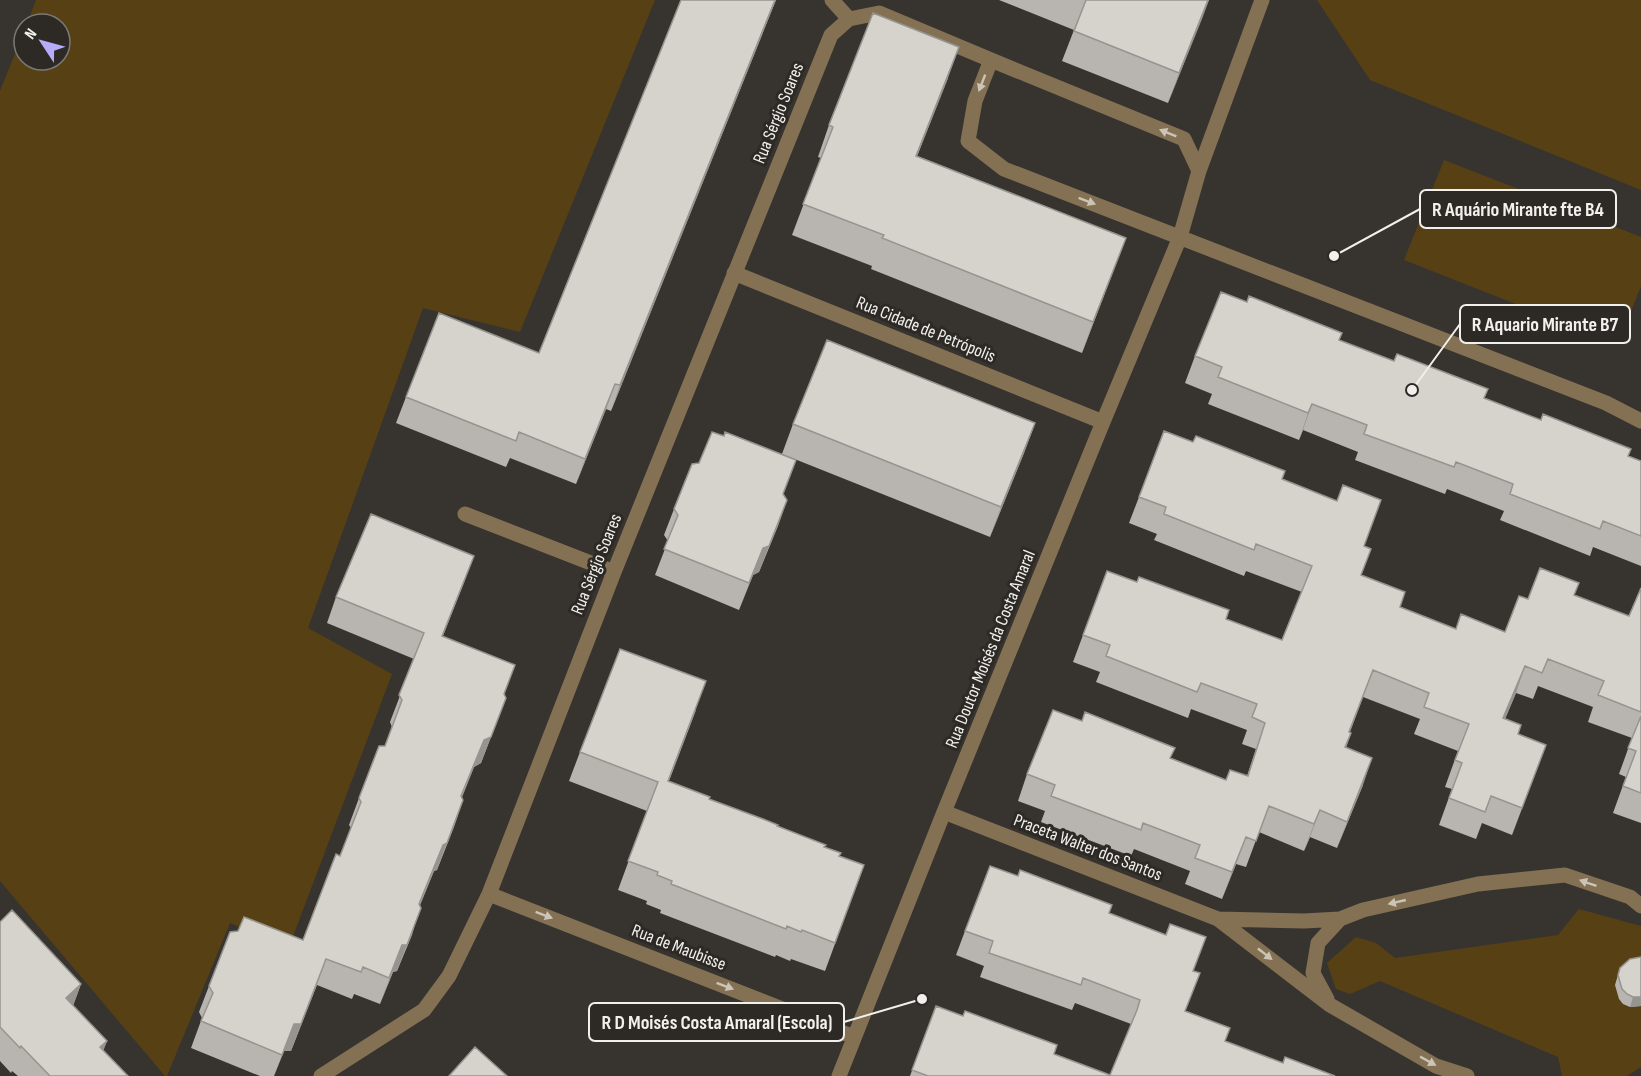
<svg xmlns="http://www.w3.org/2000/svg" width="1641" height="1076" viewBox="0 0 1641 1076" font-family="'Sofia Sans Condensed',sans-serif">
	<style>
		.green { fill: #574014 }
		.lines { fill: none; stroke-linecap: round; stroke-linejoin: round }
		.minor { stroke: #847153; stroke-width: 15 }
		.wall { fill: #b8b5b0 }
		.shaded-wall { fill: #969490 }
		.building { fill: #d6d3cd; stroke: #969490; stroke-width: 1.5 }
		.oneway { fill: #cbc4b7 }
		.labels { text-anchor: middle; stroke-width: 6; stroke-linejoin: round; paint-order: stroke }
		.street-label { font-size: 18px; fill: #f1f0ed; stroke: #2d2a26 }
		.leader { fill: none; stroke: #f1f0ed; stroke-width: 2 }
		.callout-dot { fill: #f1f0ed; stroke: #2d2a26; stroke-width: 2 }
		.callout { fill: #2d2a26; stroke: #f1f0ed; stroke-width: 2 }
		.callout-label { font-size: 20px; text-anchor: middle; font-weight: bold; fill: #f1f0ed }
	</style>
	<rect width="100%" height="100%" fill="#373430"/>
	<path class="green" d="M 36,0 L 655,0 L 520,332 L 423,308 L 308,628 L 392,674 L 289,947 L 230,923 L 167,1076 L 165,1076 L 0,881 L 0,91 L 24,31 L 24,60 L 60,60 L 60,24 L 27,24 Z
		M 1317,0 L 1641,0 L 1641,190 L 1370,80 Z
		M 1444,160 L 1641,237 L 1641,286 L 1618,344 L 1404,260 Z
		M 1579,909 L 1641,926 L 1641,1067 L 1627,1076 L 1562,1076 L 1558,1057 L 1380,981 L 1350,994 L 1336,989 L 1327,963 L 1356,937 L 1376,943 L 1395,958 L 1558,935 Z"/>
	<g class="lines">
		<path class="minor" d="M 832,0 L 849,19 L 879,13 L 991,60
			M 1199,171 L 1262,0
			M 734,273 L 1103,422
			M 465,514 L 614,572
			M 944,812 L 1218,919 L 1330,1005 L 1436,1066 L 1467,1076
			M 489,894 L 854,1037
			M 1218,919 L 1304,921 L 1340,919 L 1363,910 L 1478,884 L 1565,875 L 1630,897 L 1641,906
			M 1327,999 L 1313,973 L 1318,943 L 1340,919
			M 321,1076 L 424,1010 L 449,976 L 489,894 L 614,572 L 831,35 L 849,19
			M 839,1076 L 944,812 L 1103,422 L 1180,237 L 1199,171 L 1184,139 L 991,60 L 975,101 L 968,141 L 1004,169 L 1606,403 L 1641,421"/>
	</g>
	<path class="wall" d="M 681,0 L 776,0 L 611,411 L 606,409 L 576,484 L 510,458 L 506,467 L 396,423 L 406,397 L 539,353 Z
		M 999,0 L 1209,0 L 1168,103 L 1062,61 L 1074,30 Z
		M 948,78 L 917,156 L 1126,238 L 1082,353 L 871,269 L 872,266 L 792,235 L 821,158 L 818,157 L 829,125 Z
		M 1339,340 L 1641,461 L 1641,566 L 1593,547 L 1590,556 L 1500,520 L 1504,511 L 1447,489 L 1445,494 L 1355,460 L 1358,452 L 1303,430 L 1299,440 L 1208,404 L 1212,394 L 1185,383 L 1195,356 Z
		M 1035,423 L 1024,453 L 990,537 L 782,454 L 793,424 Z
		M 1282,479 L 1364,546 L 1361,575 L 1400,607 L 1456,629 L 1505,632 L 1528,599 L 1579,583 L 1574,595 L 1629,616 L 1641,588 L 1641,823 L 1613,813 L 1626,777 L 1619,774 L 1632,738 L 1588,722 L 1593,707 L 1538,686 L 1533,699 L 1516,693 L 1505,719 L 1518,734 L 1546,745 L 1512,835 L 1482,823 L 1476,839 L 1439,825 L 1452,789 L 1445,787 L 1458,751 L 1414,734 L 1420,719 L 1363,697 L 1350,732 L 1351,733 L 1346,748 L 1363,785 L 1337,848 L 1310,837 L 1304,851 L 1259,832 L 1246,867 L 1236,864 L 1222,899 L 1185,884 L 1190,871 L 1134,849 L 1131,856 L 1041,822 L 1045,811 L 1018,801 L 1027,774 L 1171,758 L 1226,780 L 1247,776 L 1256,749 L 1242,744 L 1247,730 L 1191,709 L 1188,718 L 1096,682 L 1100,672 L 1073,662 L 1083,635 L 1226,619 L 1282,640 L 1302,592 L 1246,571 L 1244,576 L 1154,540 L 1157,534 L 1129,523 L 1139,497 Z
		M 783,495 L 787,500 L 778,526 L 759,572 L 753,575 L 739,610 L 655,575 L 668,541 L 664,535 L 674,509 Z
		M 474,556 L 443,636 L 504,694 L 506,698 L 481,763 L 474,767 L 462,797 L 463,800 L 454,827 L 437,870 L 434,871 L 420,905 L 412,935 L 397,971 L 393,972 L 380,1004 L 354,994 L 352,999 L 317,985 L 291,1051 L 284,1051 L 274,1076 L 260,1076 L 191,1048 L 202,1018 L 199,1012 L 209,986 L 303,940 L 340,856 L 351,828 L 349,825 L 359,798 L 385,746 L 392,727 L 390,722 L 414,659 L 327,623 L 336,597 Z
		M 696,710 L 669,781 L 709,799 L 777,826 L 825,847 L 840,856 L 864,865 L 825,971 L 791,959 L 790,961 L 776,955 L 775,957 L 660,913 L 661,910 L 646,904 L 647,901 L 618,890 L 647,811 L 569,781 L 580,752 Z
		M 1109,913 L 1194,971 L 1200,973 L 1185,1011 L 1225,1041 L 1283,1063 L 1335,1076 L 910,1076 L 936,1006 L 1054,1054 L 1110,1075 L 1131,1024 L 1075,1003 L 1072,1010 L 980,977 L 984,966 L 956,955 L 965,931 Z
		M 0,922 L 81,984 L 73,1006 L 107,1041 L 103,1050 L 128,1076 L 18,1076 L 12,1071 L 11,1073 L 0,1061 Z
		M 1620,968 L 1641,1006 L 1630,1007 L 1623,1004 L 1619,999 L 1615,985 Z"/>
	<path class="shaded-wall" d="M 775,0 L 776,0 L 611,411 L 620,385 Z
		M 1209,0 L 1202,19 L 1168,103 L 1179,73 Z
		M 959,47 L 948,78 L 905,187 L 916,156 Z
		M 1126,238 L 1114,269 L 1082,353 L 1093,322 Z
		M 615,384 L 606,409 L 576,484 L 585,459 Z
		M 1312,404 L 1303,430 L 1299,440 L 1308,413 Z
		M 1035,423 L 1024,453 L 990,537 L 1001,507 Z
		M 787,500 L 759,572 L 753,575 L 739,610 L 763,548 Z
		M 474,556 L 464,583 L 432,662 L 442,636 Z
		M 1525,666 L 1516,693 L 1494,745 L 1503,718 Z
		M 506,698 L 481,763 L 474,767 L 452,823 L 484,740 Z
		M 1372,758 L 1363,785 L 1337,848 L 1347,822 Z
		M 463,800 L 437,870 L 434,871 L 410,930 L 443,845 Z
		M 1320,810 L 1310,837 L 1304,851 L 1314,824 Z
		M 1246,837 L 1236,864 L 1222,899 L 1232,872 Z
		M 421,908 L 397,971 L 393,972 L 380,1004 L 402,945 Z
		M 326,959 L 291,1051 L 284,1051 L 274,1076 L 294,1024 Z
		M 81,984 L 72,1008 L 66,998 Z
		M 1633,997 L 1641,997 L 1641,1006 L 1630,1007 Z
		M 107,1041 L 98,1065 L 100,1047 Z"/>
	<path class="building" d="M 681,0 L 775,0 L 620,385 L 615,384 L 585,459 L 519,432 L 516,441 L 406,397 L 439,313 L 539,353 Z
		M 1086,0 L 1208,0 L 1179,73 L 1074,31 Z
		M 873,13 L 959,47 L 916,156 L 1126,238 L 1093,322 L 882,238 L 884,235 L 803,204 L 833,127 L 829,125 Z
		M 1221,292 L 1247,302 L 1249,296 L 1342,333 L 1339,340 L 1394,361 L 1397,354 L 1488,389 L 1484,398 L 1541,420 L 1543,414 L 1631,449 L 1628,456 L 1641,461 L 1641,536 L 1603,521 L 1600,529 L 1510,494 L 1513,484 L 1456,462 L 1454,467 L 1364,434 L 1367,425 L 1312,404 L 1308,413 L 1218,377 L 1222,367 L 1195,356 Z
		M 827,340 L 1035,423 L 1001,507 L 793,424 Z
		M 1164,431 L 1193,442 L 1196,436 L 1285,471 L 1282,479 L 1337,501 L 1343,485 L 1381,500 L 1364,546 L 1371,549 L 1361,575 L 1405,592 L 1400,607 L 1456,629 L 1461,614 L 1505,632 L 1519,596 L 1528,599 L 1540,568 L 1579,583 L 1574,595 L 1629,616 L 1641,588 L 1641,712 L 1598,695 L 1604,681 L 1548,659 L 1542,673 L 1525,666 L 1503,718 L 1521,725 L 1518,734 L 1546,745 L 1522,808 L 1491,796 L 1485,812 L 1449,798 L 1462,763 L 1455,760 L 1469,724 L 1424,707 L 1429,693 L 1373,670 L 1349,732 L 1351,733 L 1345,747 L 1372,758 L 1347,822 L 1320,810 L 1314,824 L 1269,806 L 1256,841 L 1246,837 L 1232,872 L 1195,858 L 1200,845 L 1143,823 L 1141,830 L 1051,796 L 1055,785 L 1027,774 L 1053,710 L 1082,721 L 1085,712 L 1175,748 L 1170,758 L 1226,780 L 1230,770 L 1248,776 L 1265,723 L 1252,717 L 1257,704 L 1201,683 L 1197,692 L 1106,656 L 1110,645 L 1083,635 L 1107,571 L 1137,582 L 1139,577 L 1229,610 L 1226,619 L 1282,640 L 1312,566 L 1256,544 L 1254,550 L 1164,514 L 1166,507 L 1139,497 Z
		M 712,432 L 724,436 L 725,432 L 796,460 L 783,494 L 787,500 L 769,546 L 763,548 L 749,583 L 664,549 L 678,515 L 674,509 L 692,464 L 699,463 Z
		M 371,514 L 474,556 L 442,636 L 515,665 L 504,694 L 506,698 L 491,737 L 484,740 L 461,796 L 463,800 L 447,843 L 443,845 L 419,904 L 421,908 L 407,945 L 402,945 L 389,978 L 363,967 L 361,972 L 326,959 L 301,1024 L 294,1024 L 282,1055 L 201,1021 L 213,993 L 209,986 L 230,932 L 238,931 L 244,917 L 303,940 L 336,854 L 340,856 L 361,802 L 359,798 L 379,746 L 385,746 L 402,700 L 399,695 L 424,633 L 336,597 Z
		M 620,649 L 706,681 L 668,781 L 710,797 L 709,799 L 763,819 L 778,825 L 777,826 L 826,845 L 824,847 L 841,853 L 839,856 L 864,865 L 835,943 L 802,930 L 801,932 L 787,926 L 786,929 L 671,884 L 672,881 L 657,875 L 658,872 L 628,861 L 658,782 L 580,752 Z
		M 1641,716 L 1641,793 L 1623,786 L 1636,751 L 1628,748 Z
		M 990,866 L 1018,876 L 1020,870 L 1112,905 L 1109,913 L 1166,935 L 1170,924 L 1206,937 L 1193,971 L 1200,973 L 1185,1011 L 1230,1028 L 1225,1041 L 1283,1063 L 1285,1057 L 1335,1076 L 928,1076 L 912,1070 L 936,1006 L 963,1016 L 965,1011 L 1057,1045 L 1054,1054 L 1110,1075 L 1137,1010 L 1140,1000 L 1083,978 L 1081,985 L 989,953 L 993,941 L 965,931 Z
		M 12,910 L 81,984 L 66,998 L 107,1041 L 100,1047 L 128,1076 L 50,1076 L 21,1046 L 20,1048 L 0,1027 L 0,922 Z
		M 1641,957 L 1641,997 L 1633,997 L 1627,994 L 1622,989 L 1618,975 L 1620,968 L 1630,959 Z
		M 475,1047 L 507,1076 L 449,1076 Z"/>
	<defs><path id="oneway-solid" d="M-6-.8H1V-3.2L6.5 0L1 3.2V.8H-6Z" transform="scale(1.5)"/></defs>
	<g class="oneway">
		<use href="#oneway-solid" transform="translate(982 83) rotate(111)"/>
		<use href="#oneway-solid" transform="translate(1168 133) rotate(-158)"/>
		<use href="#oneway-solid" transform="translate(1087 201) rotate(21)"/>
		<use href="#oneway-solid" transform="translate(1588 883) rotate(-161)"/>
		<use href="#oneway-solid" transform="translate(1397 902) rotate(167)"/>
		<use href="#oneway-solid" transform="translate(544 915) rotate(21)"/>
		<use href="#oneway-solid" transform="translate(1265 954) rotate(38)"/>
		<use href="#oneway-solid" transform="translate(725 986) rotate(21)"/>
		<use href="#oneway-solid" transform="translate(1428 1061) rotate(29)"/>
	</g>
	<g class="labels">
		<g class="street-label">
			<text transform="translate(778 113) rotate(-68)" y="6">Rua Sérgio Soares</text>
			<text transform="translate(926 329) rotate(22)" y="6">Rua Cidade de Petrópolis</text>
			<text transform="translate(596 564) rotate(-68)" y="6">Rua Sérgio Soares</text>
			<text transform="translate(990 649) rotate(-68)" y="6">Rua Doutor Moisés da Costa Amaral</text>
			<text transform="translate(1088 847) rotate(21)" y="6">Praceta Walter dos Santos</text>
			<text transform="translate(679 947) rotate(21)" y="6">Rua de Maubisse</text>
		</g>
	</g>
	<path class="leader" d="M1334 256L1420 209M1412 390L1460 324M922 999L844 1022"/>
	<g class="callout-dot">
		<circle cx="1334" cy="256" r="6"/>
		<circle cx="1412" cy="390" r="6"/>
		<circle cx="922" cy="999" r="6"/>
	</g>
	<g class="callout">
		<rect x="1420" y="190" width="196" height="38" rx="6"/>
		<rect x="1460" y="305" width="170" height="38" rx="6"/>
		<rect x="589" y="1003" width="255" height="38" rx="6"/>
	</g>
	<g class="callout-label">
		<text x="1518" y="216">R Aquário Mirante fte B4</text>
		<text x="1545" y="331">R Aquario Mirante B7</text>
		<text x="717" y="1029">R D Moisés Costa Amaral (Escola)</text>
	</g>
	<g transform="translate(42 42) rotate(306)"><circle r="28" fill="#2d2a26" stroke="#7b7976" stroke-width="1.5"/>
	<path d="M0-4.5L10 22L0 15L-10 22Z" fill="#b6acf8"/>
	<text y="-9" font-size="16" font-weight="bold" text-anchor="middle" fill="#f1f0ed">N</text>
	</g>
</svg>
